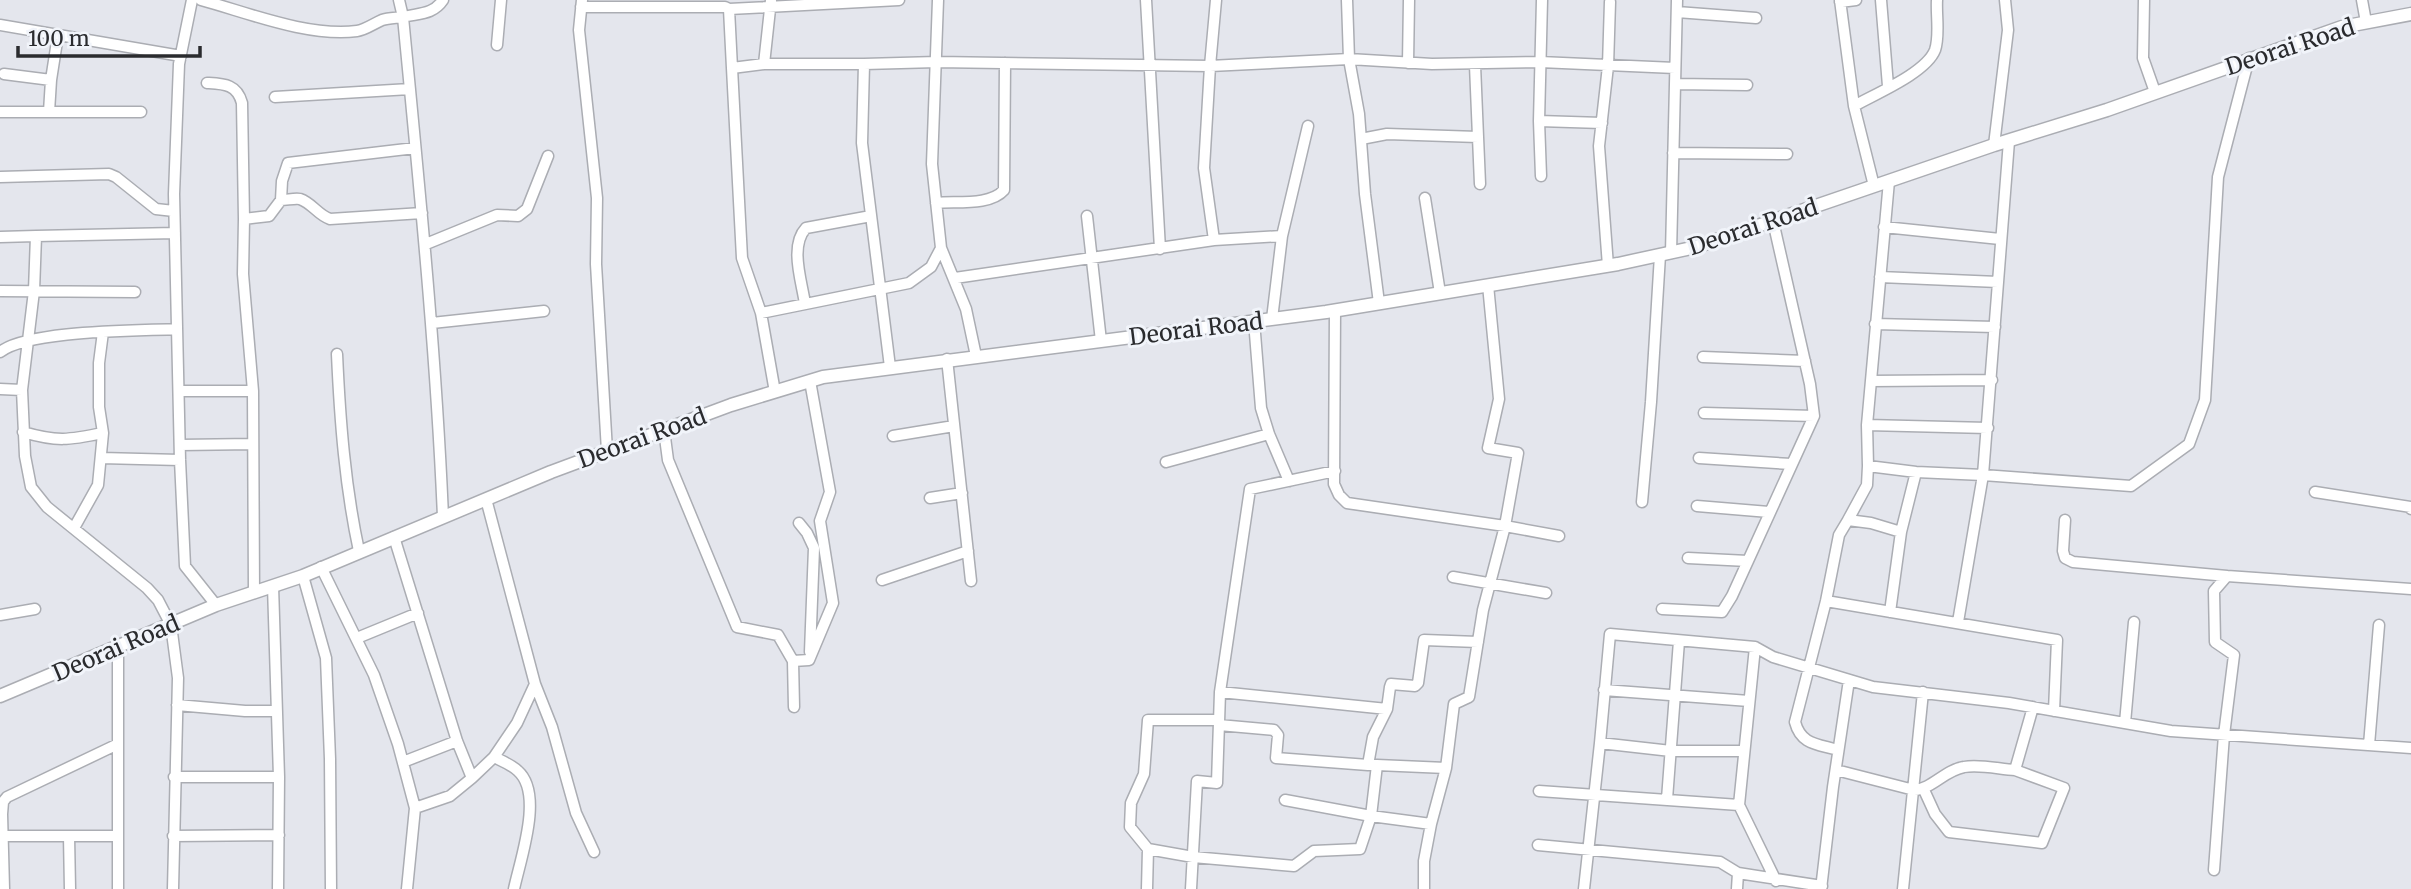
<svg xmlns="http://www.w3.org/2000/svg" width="2411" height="889" viewBox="0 0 2411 889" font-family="Merriweather,serif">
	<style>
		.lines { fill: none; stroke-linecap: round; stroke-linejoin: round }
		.minor-casing { stroke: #abadb3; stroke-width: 13 }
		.tertiary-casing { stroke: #abadb3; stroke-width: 15 }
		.minor { stroke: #fff; stroke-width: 10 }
		.tertiary { stroke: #fff; stroke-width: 12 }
		.labels { text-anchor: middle; stroke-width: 6; stroke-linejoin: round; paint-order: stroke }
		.street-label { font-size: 23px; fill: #2a2b2e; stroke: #f1f4fa }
	</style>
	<rect width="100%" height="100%" fill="#e4e6ed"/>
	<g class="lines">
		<g class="minor-casing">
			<path id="minor" d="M 192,0 L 179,64 L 174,194 L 180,460 L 185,566 L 216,605
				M 201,0 C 249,13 307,37 357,31 C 365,30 373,24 382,20 C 388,18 396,18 403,17 L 399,0
				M 443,0 C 433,15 419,13 403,17 C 419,184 436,350 443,517
				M 582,0 L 579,30 L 597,198 L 596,264 L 607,451
				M 771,0 L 764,64 L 732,68 L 742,258 L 761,313 L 775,392
				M 1146,0 L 1160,249
				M 1347,0 L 1349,59 L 1359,114 L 1365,194 L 1379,303
				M 1542,0 L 1539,121 L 1602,123
				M 1840,0 L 1854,106 L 1874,186
				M 1881,0 L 1888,86
				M 2144,0 L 2143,58 L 2155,92
				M 2362,0 L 2366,22
				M 1840,2 L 1856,0
				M 581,7 L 725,7 L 729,9 L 732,68
				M 729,9 L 899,0
				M 1677,12 L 1756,18
				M 0,25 L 181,56
				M 497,45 L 501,0
				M 1408,63 L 1409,0
				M 764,64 L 864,64 L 937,62 L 1210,66 L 1349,59 L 1432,64 L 1540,62 L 1675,68
				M 864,64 L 862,143 L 890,367
				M 4,74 L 51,80 L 58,35
				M 207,83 C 224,84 237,84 242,103 L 244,219
				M 1676,84 L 1747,85
				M 275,97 L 410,89
				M 1854,106 C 1875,94 1926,73 1935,50 C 1940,36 1936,15 1937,0
				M 0,112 L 141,112
				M 49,112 L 51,80
				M 1539,121 L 1541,176
				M 1478,137 L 1480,184
				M 1361,139 L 1387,134 L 1478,137 L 1475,65
				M 1994,145 L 2008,30 L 2005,0
				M 1673,153 L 1787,154
				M 0,177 L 109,174 L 116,177 L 156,209 L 174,211
				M 1889,181 L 1867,425 L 1868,466 L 1867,485 L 1848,520 L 1871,523 L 1901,532 L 1890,612
				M 1425,198 L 1440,293
				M 281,200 C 287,200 295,198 300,199 C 312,203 318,215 330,219 L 422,213
				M 936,203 C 957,201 990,206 1004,190 L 1005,63
				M 1087,216 L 1101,341
				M 1884,227 L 2000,239
				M 1282,236 L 1308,126
				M 0,237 L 36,236
				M 1214,240 L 1204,168 L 1210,66 L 1216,0
				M 426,244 L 497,215 L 518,216 L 527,209 L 548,156
				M 941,248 L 966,309 L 976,356
				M 1671,253 L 1677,0
				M 1608,266 L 1599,146 L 1608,66 L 1610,2
				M 1880,277 L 1998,282
				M 955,278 L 1214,240 L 1282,236 L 1272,319
				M 0,291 L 135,292
				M 805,304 C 802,282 789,246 806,228 L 871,216
				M 1335,310 L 1334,484 L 1339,495 L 1347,503 L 1505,526 L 1559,536
				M 761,313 L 909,283 L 931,267 L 941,248 L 932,164 L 938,0
				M 1254,321 L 1261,408 L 1269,434 L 1289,481
				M 432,323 L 544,311
				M 1875,324 L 1995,327
				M 0,352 C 29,330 137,331 177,329
				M 337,354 C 340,421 345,486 359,551
				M 1703,357 L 1805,361
				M 947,359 L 971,581
				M 1871,381 L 1992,380
				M 0,389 L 22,390
				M 179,391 L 253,391
				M 1704,413 L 1814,416
				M 1867,425 L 1988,428
				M 664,430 L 668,460 L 737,627 L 778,635 L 793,661
				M 23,432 C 57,442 69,440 103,433
				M 893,436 L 954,426
				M 180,445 L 253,444
				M 101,458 L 180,460
				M 1699,458 L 1791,464
				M 1166,462 L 1269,434
				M 1868,466 L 1916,472 L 1983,475 L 2009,141
				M 2315,492 L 2411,507 L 2411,509
				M 930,498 L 962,493
				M 486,499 L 535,684 L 552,727 L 576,813 L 594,852
				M 1642,502 L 1651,402 L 1660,255
				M 1697,506 L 1769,512
				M 2065,520 L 2063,551 L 2065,558 L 2073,562 L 2227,576
				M 799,523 L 807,533 L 814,548 L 810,652
				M 74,528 L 98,485 L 103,433 L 99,407 L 99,363 L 103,332
				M 1901,532 L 1916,472
				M 394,537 L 457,741 L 472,778 L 450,796 L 415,808 L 407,889
				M 1688,558 L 1748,561
				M 321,567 L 374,675 L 398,744 L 415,808
				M 303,576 L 326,658 L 330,759 L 331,889
				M 1453,577 L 1546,593
				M 882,580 L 968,551
				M 273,586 L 279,777 L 278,889
				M 254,593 L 253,391 L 243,274 L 244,219 L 269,216 L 281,200 L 282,181 L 288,163 L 415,148
				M 1826,601 L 2057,640 L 2054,711
				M 1662,609 L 1722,612 L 1732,596 L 1814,416 L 1810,384 L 1773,221
				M 0,615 L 35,609
				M 1958,622 L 1983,475 L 2131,486 L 2189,444 L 2205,400 L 2218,177 L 2249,58
				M 357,638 L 418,613
				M 118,646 L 118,889
				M 1755,647 L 1739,805 L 1776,881
				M 1604,690 L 1749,701
				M 1220,692 L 1387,709
				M 177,705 L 245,711 L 277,711
				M 794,707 L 793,661 L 809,660 L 833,603 L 820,521 L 830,492 L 810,381
				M 1219,720 L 1148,720 L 1144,774 L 1131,803 L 1130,827 L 1148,849 L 1193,857 L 1294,866 L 1314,851 L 1360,849 L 1371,816 L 1285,800
				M 2125,723 L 2134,622
				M 1219,725 L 1274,730 L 1278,735 L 1276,758 L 1368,765 L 1373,737 L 1387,709 L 1390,687 L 1391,684 L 1415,686 L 1418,683 L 1424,640 L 1478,642
				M 1600,743 L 1610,634 L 1755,647 L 1773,657 L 1873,687 L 2009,703 L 2171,731 L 2411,748
				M 2369,745 L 2379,625
				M 1838,750 C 1818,744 1801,745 1795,722 L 1826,601 L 1839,535 L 1848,520
				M 403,762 L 457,741
				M 1368,765 L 1377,765 L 1371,816 L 1431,824 L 1446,768 L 1454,704 L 1469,697 L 1483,610 L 1505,526 L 1518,453 L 1488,448 L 1499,399 L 1488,285
				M 1377,765 L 1446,768
				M 1836,770 L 1914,790 C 1932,789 1945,770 1964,767 C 1979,764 1999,769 2015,770 L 2033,707
				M 174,777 L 279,777
				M 472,778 L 494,757
				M 1924,790 L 1935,814 L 1949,832 L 2042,843 L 2064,788 L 2015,770
				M 1539,791 L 1739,805
				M 1667,799 L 1679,641
				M 2,836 L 118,836
				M 69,836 L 70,889
				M 173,836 L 279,835
				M 1538,845 L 1720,862 L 1738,873 L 1737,889
				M 2214,870 L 2224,735 L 2234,655 L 2215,642 L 2214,591 L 2227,576 L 2411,589
				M 1738,873 L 1822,886
				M 4,889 L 2,814 L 3,802 L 7,797 L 118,744
				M 173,889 L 178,678 L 171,625 L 158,600 L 147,588 L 47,507 L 31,487 L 25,456 L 22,390 L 34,291 L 36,236 L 175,233
				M 514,889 C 520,860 544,794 518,771 C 512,765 502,761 494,757 L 517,723 L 535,684
				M 1147,889 L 1148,849
				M 1191,889 L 1197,781 L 1217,783 L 1220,692 L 1250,489 L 1335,471
				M 1424,889 L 1424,861 L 1431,824
				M 1584,889 L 1600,743 L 1671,751 L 1744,751
				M 1821,889 L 1833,787 L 1849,680
				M 1903,889 L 1923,692"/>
		</g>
		<g class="tertiary-casing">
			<path id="tertiary" d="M 0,696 L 216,605 L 303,576 L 551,472 L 731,405 L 823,377 L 1326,312 L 1618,264 L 1696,247 L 1994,145 L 2107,110 L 2342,27 L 2411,14"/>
		</g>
		<use href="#minor" class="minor"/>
		<use href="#tertiary" class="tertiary"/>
	</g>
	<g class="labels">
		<g class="street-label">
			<text transform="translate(2290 47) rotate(-18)" y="8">Deorai Road</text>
			<text transform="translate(1753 227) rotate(-18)" y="8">Deorai Road</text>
			<text transform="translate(1196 329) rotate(-7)" y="8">Deorai Road</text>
			<text transform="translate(642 438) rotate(-20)" y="8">Deorai Road</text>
			<text transform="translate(116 648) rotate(-23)" y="8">Deorai Road</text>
		</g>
	</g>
	<path d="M18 46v10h182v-10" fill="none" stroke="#2a2b2e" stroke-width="3.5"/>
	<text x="28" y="46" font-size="21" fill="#2a2b2e" stroke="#f1f4fa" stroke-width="5" paint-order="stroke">100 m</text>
</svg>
